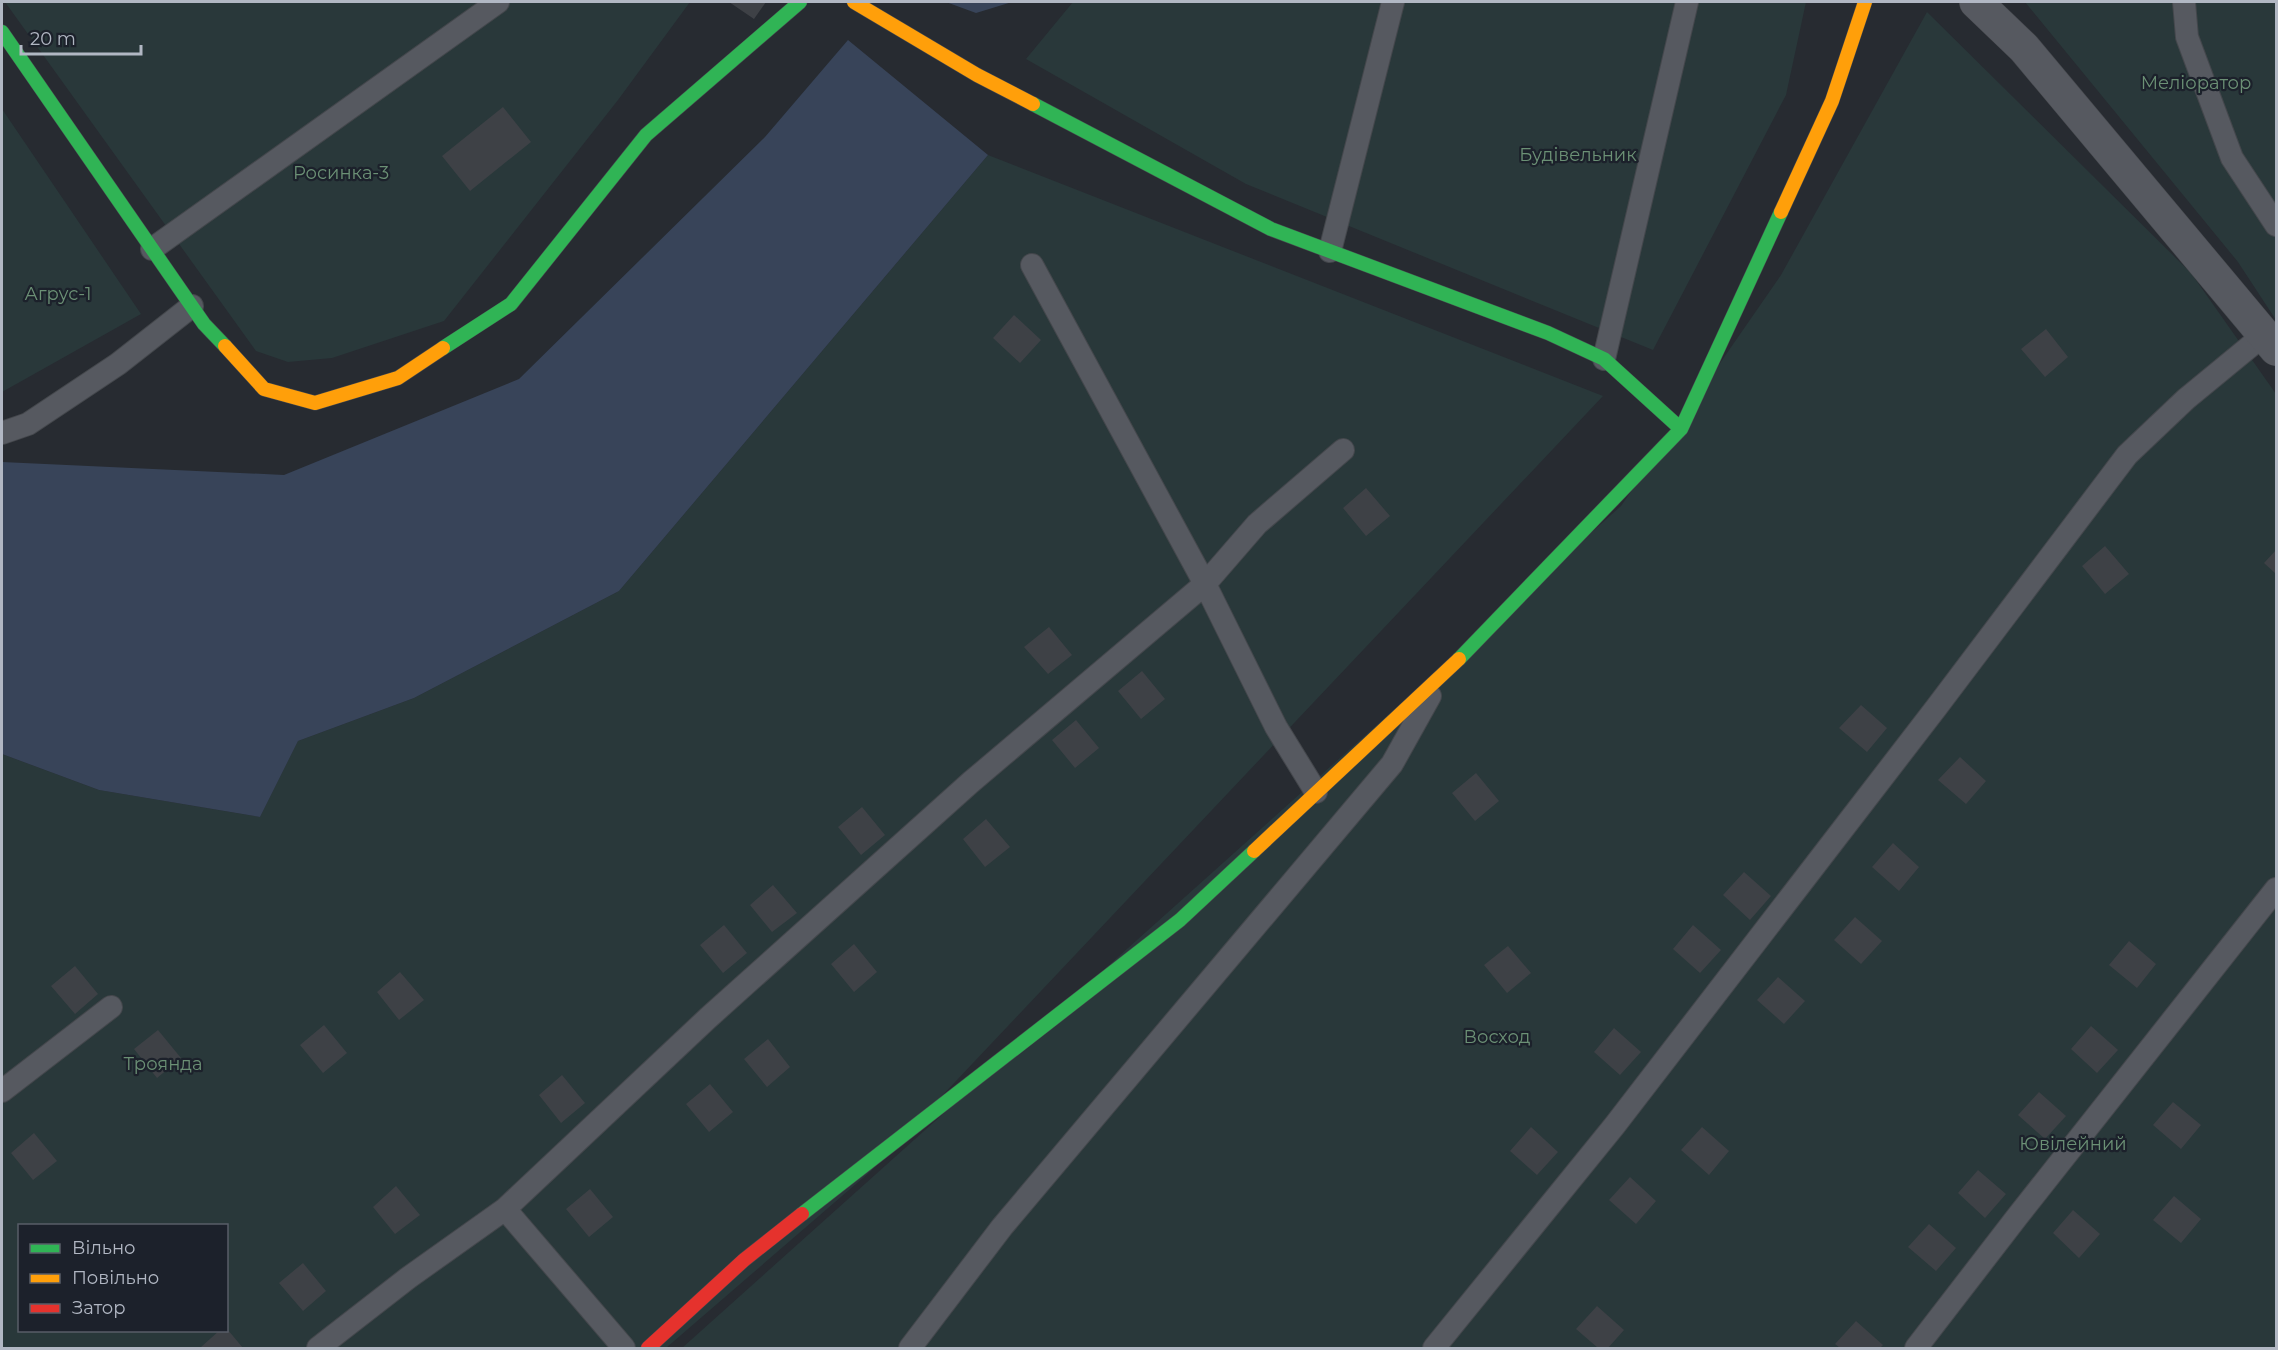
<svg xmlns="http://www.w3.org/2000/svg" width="2278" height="1350" viewBox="0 0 2278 1350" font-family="Montserrat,sans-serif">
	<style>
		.green { fill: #29383a; fill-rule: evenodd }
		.water { fill: #384459 }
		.building { fill: #3e4146 }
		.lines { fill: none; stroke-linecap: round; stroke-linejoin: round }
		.lane-casing { stroke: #44474c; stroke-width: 24 }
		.street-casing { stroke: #44474c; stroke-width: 34 }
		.fast-casing { stroke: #44474c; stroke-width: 15 }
		.slow-casing { stroke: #44474c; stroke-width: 15 }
		.jam-casing { stroke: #44474c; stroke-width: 15 }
		.lane { stroke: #565960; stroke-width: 22 }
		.street { stroke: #565960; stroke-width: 33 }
		.fast { stroke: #30b455; stroke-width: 14 }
		.slow { stroke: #ff9f0a; stroke-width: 14 }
		.jam { stroke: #e5322d; stroke-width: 14 }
		.labels { text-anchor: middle; stroke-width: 4.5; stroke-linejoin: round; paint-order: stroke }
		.park-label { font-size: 18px; fill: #6b9075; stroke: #1c212b }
	</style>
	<rect width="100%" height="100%" fill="#272b31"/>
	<path class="green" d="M 5,2 L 690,2 L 618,100 L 444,321 L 332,358 L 288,362 L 256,351 Z
		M 1073,2 L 1806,2 L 1786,95 L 1653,350 L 1246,184 L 1026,59 Z
		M 2025,2 L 2276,2 L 2276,320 L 2238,262 Z
		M 1927,12 L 2191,273 L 2276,394 L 2276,1348 L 682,1348 L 1621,506 L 1781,275 Z
		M 2,109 L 141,314 L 2,392 Z
		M 988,155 L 1603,396 L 871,1171 L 666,1348 L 2,1348 L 2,754 L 99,790 L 260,817 L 298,741 L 414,698 L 619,591 ZM 20,1226 L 226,1226 L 226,1330 L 20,1330 Z"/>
	<path class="water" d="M 946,2 L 1012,2 L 976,13 Z
		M 848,40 L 988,155 L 619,591 L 414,698 L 298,741 L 260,817 L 99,790 L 2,754 L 2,462 L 284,475 L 519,379 L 765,137 Z"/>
	<path class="building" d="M 729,2 L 766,2 L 754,19 Z
		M 503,107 L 531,142 L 470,191 L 442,156 Z
		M 1014,315 L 1041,340 L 1020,363 L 993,338 Z
		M 2046,329 L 2068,357 L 2045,377 L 2021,349 Z
		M 1366,488 L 1390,516 L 1366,536 L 1343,508 Z
		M 2105,546 L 2129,574 L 2105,594 L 2082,566 Z
		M 2276,550 L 2276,574 L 2264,563 Z
		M 1049,627 L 1072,655 L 1048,674 L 1024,647 Z
		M 1142,671 L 1165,699 L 1141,719 L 1118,691 Z
		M 1861,705 L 1887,728 L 1867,752 L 1839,728 Z
		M 1076,720 L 1099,748 L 1075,768 L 1052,740 Z
		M 1960,757 L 1986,781 L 1966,804 L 1938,780 Z
		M 1476,773 L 1499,801 L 1475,821 L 1452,793 Z
		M 862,807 L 885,835 L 861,855 L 838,827 Z
		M 986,819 L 1010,847 L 985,867 L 963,839 Z
		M 1893,843 L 1919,867 L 1899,891 L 1872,867 Z
		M 1744,872 L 1771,896 L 1750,920 L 1723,895 Z
		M 773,885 L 797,913 L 772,932 L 750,905 Z
		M 1855,917 L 1882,941 L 1861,964 L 1834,940 Z
		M 724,925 L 747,953 L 723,973 L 700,945 Z
		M 1693,925 L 1721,950 L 1700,973 L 1673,949 Z
		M 2129,941 L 2156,964 L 2137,988 L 2109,965 Z
		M 854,944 L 877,972 L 854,992 L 831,964 Z
		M 1508,946 L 1531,973 L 1507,993 L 1484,965 Z
		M 75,966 L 98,994 L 75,1014 L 51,986 Z
		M 400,972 L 424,1000 L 399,1020 L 377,992 Z
		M 1778,977 L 1805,1001 L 1784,1024 L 1757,1000 Z
		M 324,1025 L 347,1053 L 323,1073 L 300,1045 Z
		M 2091,1026 L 2118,1050 L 2097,1073 L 2071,1049 Z
		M 1614,1028 L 1641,1052 L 1620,1075 L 1594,1052 Z
		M 158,1030 L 181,1058 L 157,1078 L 134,1049 Z
		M 768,1039 L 790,1067 L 767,1087 L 744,1059 Z
		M 562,1075 L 585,1103 L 561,1123 L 539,1095 Z
		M 710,1084 L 733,1112 L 709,1132 L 686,1104 Z
		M 2039,1092 L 2066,1116 L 2045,1139 L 2018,1115 Z
		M 2173,1102 L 2201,1125 L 2181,1149 L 2153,1125 Z
		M 1531,1127 L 1558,1152 L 1537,1175 L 1510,1151 Z
		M 1702,1127 L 1729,1151 L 1709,1175 L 1681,1150 Z
		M 34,1133 L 57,1161 L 33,1180 L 11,1153 Z
		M 1978,1170 L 2006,1194 L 1985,1218 L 1958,1193 Z
		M 1630,1177 L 1656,1201 L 1636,1224 L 1609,1200 Z
		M 396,1186 L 420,1215 L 395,1234 L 373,1207 Z
		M 590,1189 L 613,1217 L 589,1237 L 566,1209 Z
		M 2174,1196 L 2201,1219 L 2181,1243 L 2153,1220 Z
		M 2073,1210 L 2100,1234 L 2079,1258 L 2053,1233 Z
		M 1929,1224 L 1956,1248 L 1936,1271 L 1908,1247 Z
		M 303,1263 L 326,1291 L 303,1311 L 279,1283 Z
		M 1597,1306 L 1624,1330 L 1608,1348 L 1598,1348 L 1576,1329 Z
		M 1856,1321 L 1883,1345 L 1880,1348 L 1840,1348 L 1835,1344 Z
		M 220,1330 L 228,1330 L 243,1348 L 203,1348 L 201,1347 Z"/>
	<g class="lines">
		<g class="lane-casing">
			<path id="lane" d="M 2184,2 L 2187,37 L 2232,158 L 2276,225
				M 152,249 L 498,2
				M 1330,251 L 1393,2
				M 1032,265 L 1205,584 L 1276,727 L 1316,792
				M 1604,359 L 1687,2
				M 2,433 L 28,424 L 118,364 L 192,306
				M 2,1091 L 111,1007
				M 505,1209 L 624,1348
				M 318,1348 L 408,1278 L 505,1209 L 708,1018 L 971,782 L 1205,584 L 1257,524 L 1343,450
				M 910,1348 L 1002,1227 L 1392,764 L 1430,696
				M 1434,1348 L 1615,1125 L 1936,708 L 2127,455 L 2186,399 L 2265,334
				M 1916,1348 L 2017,1217 L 2276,889"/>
		</g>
		<g class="street-casing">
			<path id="street" d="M 1976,2 L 2024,48 L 2276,349"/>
		</g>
		<g class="fast-casing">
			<path id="fast" d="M 2,32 L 204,324 L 225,346
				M 1033,104 L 1271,229 L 1548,333 L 1604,359 L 1681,429
				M 443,348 L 511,304 L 646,135 L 800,2
				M 1459,659 L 1681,429 L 1781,212
				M 802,1214 L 1180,920 L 1254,851"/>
		</g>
		<g class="slow-casing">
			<path id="slow" d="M 854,2 L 977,75 L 1033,104
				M 1781,212 L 1832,101 L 1865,2
				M 225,346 L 264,389 L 315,403 L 398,378 L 443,348
				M 1254,851 L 1459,659"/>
		</g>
		<g class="jam-casing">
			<path id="jam" d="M 648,1348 L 744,1260 L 802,1214"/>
		</g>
		<use href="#lane" class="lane"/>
		<use href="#street" class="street"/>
		<use href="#fast" class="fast"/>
		<use href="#slow" class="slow"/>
		<use href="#jam" class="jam"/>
	</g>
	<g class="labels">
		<g class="park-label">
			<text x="2196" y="89">Меліоратор</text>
			<text x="1578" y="161">Будівельник</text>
			<text x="341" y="179">Росинка-3</text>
			<text x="58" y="300">Агрус-1</text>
			<text x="1497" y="1043">Восход</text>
			<text x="163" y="1070">Троянда</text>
			<text x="2073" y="1150">Ювілейний</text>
		</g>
	</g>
	<rect width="2278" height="1350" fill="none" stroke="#b1b7c3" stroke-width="6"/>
	<rect x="18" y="1224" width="210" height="108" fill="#1c212b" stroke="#585d68" stroke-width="1.5"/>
	<rect x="30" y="1244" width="30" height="9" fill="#30b455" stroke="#585d68" stroke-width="1.5"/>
	<text x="72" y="1254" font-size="18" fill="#b1b7c3">Вільно</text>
	<rect x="30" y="1274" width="30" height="9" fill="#ff9f0a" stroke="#585d68" stroke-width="1.5"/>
	<text x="72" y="1284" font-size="18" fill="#b1b7c3">Повільно</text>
	<rect x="30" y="1304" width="30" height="9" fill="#e5322d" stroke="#585d68" stroke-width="1.5"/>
	<text x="72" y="1314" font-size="18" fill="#b1b7c3">Затор</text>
	<path d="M21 45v9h120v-9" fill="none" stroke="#b1b7c3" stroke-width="3"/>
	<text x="30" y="45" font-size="18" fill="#b1b7c3" stroke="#1c212b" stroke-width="4.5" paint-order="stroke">20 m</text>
</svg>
